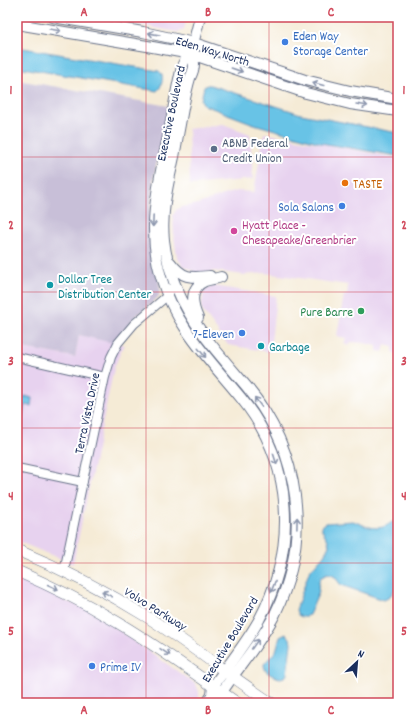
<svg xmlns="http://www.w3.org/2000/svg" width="415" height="720" viewBox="0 0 415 720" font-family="Dekko,sans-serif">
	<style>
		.built { fill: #e7d2ef }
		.industrial { fill: #c8bfd8 }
		.water { fill: #68c3e6; stroke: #4279a2 }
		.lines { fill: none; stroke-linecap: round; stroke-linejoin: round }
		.minor-casing { stroke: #677188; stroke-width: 10 }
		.tertiary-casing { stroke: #677188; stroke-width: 12 }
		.secondary-casing { stroke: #677188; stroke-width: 12 }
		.minor { stroke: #fff; stroke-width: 8 }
		.tertiary { stroke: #fff; stroke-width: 10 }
		.secondary { stroke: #fff; stroke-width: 11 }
		.oneway { stroke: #8d97ae }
		.grid { fill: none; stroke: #d1495b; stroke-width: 1; stroke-opacity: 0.55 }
		.shop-dot { fill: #3f7fe0; stroke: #fff; stroke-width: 1.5 }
		.service-dot { fill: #5c6f8a; stroke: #fff; stroke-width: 1.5 }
		.food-dot { fill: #e8710a; stroke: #fff; stroke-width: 1.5 }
		.hotel-dot { fill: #d1479c; stroke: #fff; stroke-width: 1.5 }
		.culture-dot { fill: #0f9aa8; stroke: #fff; stroke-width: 1.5 }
		.leisure-dot { fill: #2e9e5b; stroke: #fff; stroke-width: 1.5 }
		.labels { text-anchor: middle; stroke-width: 4; stroke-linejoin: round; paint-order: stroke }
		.shop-label { font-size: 13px; fill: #366cbe; stroke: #fff; text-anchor: start }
		.street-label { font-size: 13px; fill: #1b2f5e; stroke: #fff }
		.service-label { font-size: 13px; fill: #4e5e75; stroke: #fff; text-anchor: start }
		.food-label { font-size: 13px; fill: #c56008; stroke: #fff; text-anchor: start }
		.hotel-label { font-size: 13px; fill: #b23c85; stroke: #fff; text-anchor: start }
		.culture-label { font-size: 13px; fill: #0d838f; stroke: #fff; text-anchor: start }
		.leisure-label { font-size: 13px; fill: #27864d; stroke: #fff; text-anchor: end }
		.neatline { fill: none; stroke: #d1495b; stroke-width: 1.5 }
		.grid-label { font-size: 13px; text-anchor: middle; font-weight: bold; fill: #d1495b }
	</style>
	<rect width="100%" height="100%" fill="#fff"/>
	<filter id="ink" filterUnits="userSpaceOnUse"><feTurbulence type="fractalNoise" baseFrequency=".025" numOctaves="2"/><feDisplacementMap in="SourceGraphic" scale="8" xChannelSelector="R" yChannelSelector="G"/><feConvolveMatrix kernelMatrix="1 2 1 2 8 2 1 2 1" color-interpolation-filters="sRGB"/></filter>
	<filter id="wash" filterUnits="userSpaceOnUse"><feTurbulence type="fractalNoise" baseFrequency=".012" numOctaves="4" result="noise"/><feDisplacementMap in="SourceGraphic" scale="16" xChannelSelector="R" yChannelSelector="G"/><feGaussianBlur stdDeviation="0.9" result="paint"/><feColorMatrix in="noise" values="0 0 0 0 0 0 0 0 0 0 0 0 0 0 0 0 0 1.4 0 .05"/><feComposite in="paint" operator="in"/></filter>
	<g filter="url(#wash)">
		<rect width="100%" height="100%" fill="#f5ebd6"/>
		<path class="built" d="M 94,17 L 187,17 L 184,29 L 178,32 Z
			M 398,40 L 398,86 L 391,85 Z
			M 223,124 L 250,134 L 253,179 L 190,185 L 188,129 Z
			M 264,133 L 398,158 L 398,355 L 393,354 L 393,347 L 385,345 L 383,352 L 377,351 L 377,346 L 364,343 L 351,342 L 349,346 L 344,344 L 346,338 L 337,336 L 344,295 L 347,295 L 348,285 L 265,273 L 244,275 L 214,271 L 195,276 L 192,270 L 183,266 L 177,258 L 174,236 L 173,215 L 176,210 L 181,207 L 198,204 L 226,194 L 237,191 L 254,192 Z
			M 213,286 L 276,296 L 270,352 L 228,345 L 201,309 L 204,290 Z
			M 79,335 L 125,345 L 121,351 L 114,368 L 73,564 L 17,541 L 17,347 L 75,357 Z
			M 17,576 L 65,601 L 84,607 L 96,614 L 184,676 L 196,684 L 199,692 L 199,700 L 198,703 L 17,703 Z"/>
		<path class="industrial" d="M 17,80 L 169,106 L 153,180 L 150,216 L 160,288 L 159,296 L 152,303 L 134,318 L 113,343 L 79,335 L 75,357 L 17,347 Z"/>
		<path class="water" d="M 17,47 L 159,71 L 162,74 C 163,79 162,87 157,91 L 17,67 Z
			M 207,85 L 210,85 L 301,114 L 398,133 L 398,156 L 321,143 L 254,124 L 204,105 L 201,100 L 204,87 Z
			M 25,396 L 32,398 L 31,406 L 25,405 L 21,423 L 17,422 L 17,411 L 20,397 L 25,398 Z
			M 353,521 C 364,525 374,531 386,526 C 391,523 392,521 398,521 L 398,584 L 390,597 L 384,600 L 341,585 L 334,576 L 327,574 L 320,578 L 318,587 L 319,592 L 309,615 L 302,617 L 298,615 L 296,610 L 309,572 L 324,555 L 329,546 L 328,540 L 322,530 L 322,526 L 326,523 Z
			M 286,634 L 290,638 L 291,644 L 287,674 L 285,677 L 280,678 C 272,676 264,673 264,664 L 276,651 L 280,637 Z"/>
	</g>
	<g filter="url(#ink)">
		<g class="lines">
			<g class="minor-casing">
				<path id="minor" d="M 17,357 L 105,377
					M 17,468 L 83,482
					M 64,571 L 105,377 L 111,357 L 118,343 L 134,324 L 167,296 L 175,283"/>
			</g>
			<g class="tertiary-casing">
				<path id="tertiary" d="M 53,17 L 143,32 L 194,43 L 305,80 L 350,91 L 398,99
					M 17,24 L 147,46 L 191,54 L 306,93 L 350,104 L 398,111
					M 192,48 L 200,17
					M 191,54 C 188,57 185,59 184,62 C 181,67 181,73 179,79 C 175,98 172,117 168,137 C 158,186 146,227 161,277 C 175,326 210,360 241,398 C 294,463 298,547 259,620 C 246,643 229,665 213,686 L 212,695 L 207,703
					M 191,54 C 192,57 194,61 194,64 C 194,68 192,74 190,78 C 187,88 185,98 183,108 C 180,124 177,141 174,157 C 168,184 161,211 164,240 C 171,303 208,341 247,387 C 301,452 312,538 275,614 C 261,642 239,666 222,692 L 215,694
					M 170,262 C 183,279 190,278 210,276
					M 198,318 C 192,305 189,288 205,281 C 210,279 216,279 221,277"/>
			</g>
			<g class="secondary-casing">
				<path id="secondary" d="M 17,550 C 63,569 107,592 149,618 C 191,645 230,676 271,703
					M 17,571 C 49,585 80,600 110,618 C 154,643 195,674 237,703"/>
			</g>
			<use href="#minor" class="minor"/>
			<use href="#tertiary" class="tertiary"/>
			<use href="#secondary" class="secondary"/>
		</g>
		<defs><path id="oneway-shaft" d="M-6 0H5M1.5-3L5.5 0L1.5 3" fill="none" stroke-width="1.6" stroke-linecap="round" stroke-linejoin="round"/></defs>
		<g class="oneway">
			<use href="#oneway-shaft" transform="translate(55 30) rotate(9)"/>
			<use href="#oneway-shaft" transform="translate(154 34) rotate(-169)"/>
			<use href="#oneway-shaft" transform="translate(237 70) rotate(19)"/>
			<use href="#oneway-shaft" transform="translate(318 84) rotate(-165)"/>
			<use href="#oneway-shaft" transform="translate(362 105) rotate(9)"/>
			<use href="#oneway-shaft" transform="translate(153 221) rotate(92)"/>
			<use href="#oneway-shaft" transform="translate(202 353) rotate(51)"/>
			<use href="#oneway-shaft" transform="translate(258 402) rotate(-126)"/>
			<use href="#oneway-shaft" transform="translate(275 459) rotate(72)"/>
			<use href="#oneway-shaft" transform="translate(297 523) rotate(-89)"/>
			<use href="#oneway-shaft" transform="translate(53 587) rotate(25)"/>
			<use href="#oneway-shaft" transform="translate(273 587) rotate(111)"/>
			<use href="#oneway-shaft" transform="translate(107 594) rotate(-151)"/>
			<use href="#oneway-shaft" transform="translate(255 644) rotate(-55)"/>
			<use href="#oneway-shaft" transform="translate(165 652) rotate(34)"/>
		</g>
	</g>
	<path class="grid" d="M 146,17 L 146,703M 269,17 L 269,703M 17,157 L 398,157M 17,292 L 398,292M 17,428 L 398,428M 17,563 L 398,563"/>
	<g class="shop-dot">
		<circle cx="285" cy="42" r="4"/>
		<circle cx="342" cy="206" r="4"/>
		<circle cx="242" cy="333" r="4"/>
		<circle cx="92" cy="666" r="4"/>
	</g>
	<circle class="service-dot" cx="214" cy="149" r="4"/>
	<circle class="food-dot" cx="345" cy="183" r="4"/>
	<circle class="hotel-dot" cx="234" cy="231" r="4"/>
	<g class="culture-dot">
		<circle cx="50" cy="285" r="4"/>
		<circle cx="261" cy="346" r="4"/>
	</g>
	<circle class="leisure-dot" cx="361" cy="311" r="4"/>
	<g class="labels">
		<g class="shop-label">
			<text x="293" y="40">Eden Way<tspan x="293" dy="15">Storage Center</tspan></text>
			<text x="334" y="211" text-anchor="end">Sola Salons</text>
			<text x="234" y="338" text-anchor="end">7-Eleven</text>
			<text x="100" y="671">Prime IV</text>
		</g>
		<g class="street-label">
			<text transform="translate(213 50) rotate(17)" y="5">Eden Way North</text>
			<text transform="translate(170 113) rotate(-78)" y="5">Executive Boulevard</text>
			<text transform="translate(86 413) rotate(-78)" y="5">Terra Vista Drive</text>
			<text transform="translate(156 608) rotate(32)" y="5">Volvo Parkway</text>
			<text transform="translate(229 639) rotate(-59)" y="5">Executive Boulevard</text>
		</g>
		<g class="service-label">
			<text x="222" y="147">ABNB Federal<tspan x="222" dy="15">Credit Union</tspan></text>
		</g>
		<g class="food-label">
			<text x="353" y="188">TASTE</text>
		</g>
		<g class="hotel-label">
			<text x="242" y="229">Hyatt Place -<tspan x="242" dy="15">Chesapeake/Greenbrier</tspan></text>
		</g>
		<g class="culture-label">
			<text x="58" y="283">Dollar Tree<tspan x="58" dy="15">Distribution Center</tspan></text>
			<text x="269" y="351">Garbage</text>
		</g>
		<g class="leisure-label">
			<text x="353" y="316">Pure Barre</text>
		</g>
	</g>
	<rect width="415" height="720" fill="none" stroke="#fff" stroke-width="44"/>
	<g transform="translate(357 662) rotate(26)" stroke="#ffffff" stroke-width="3" paint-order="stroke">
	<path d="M0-3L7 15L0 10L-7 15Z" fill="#1b2f5e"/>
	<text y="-6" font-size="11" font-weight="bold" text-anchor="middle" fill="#1b2f5e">N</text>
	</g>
	<rect x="22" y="22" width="371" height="676" class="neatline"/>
	<g class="grid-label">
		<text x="84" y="16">A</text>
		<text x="208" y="16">B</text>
		<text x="331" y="16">C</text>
		<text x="11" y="94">1</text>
		<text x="404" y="94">1</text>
		<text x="11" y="229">2</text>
		<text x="404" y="229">2</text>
		<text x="11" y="365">3</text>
		<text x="404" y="365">3</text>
		<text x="11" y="500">4</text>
		<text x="404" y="500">4</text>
		<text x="11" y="635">5</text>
		<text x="404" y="635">5</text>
		<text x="84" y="714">A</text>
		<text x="208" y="714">B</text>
		<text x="331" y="714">C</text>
	</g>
</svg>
